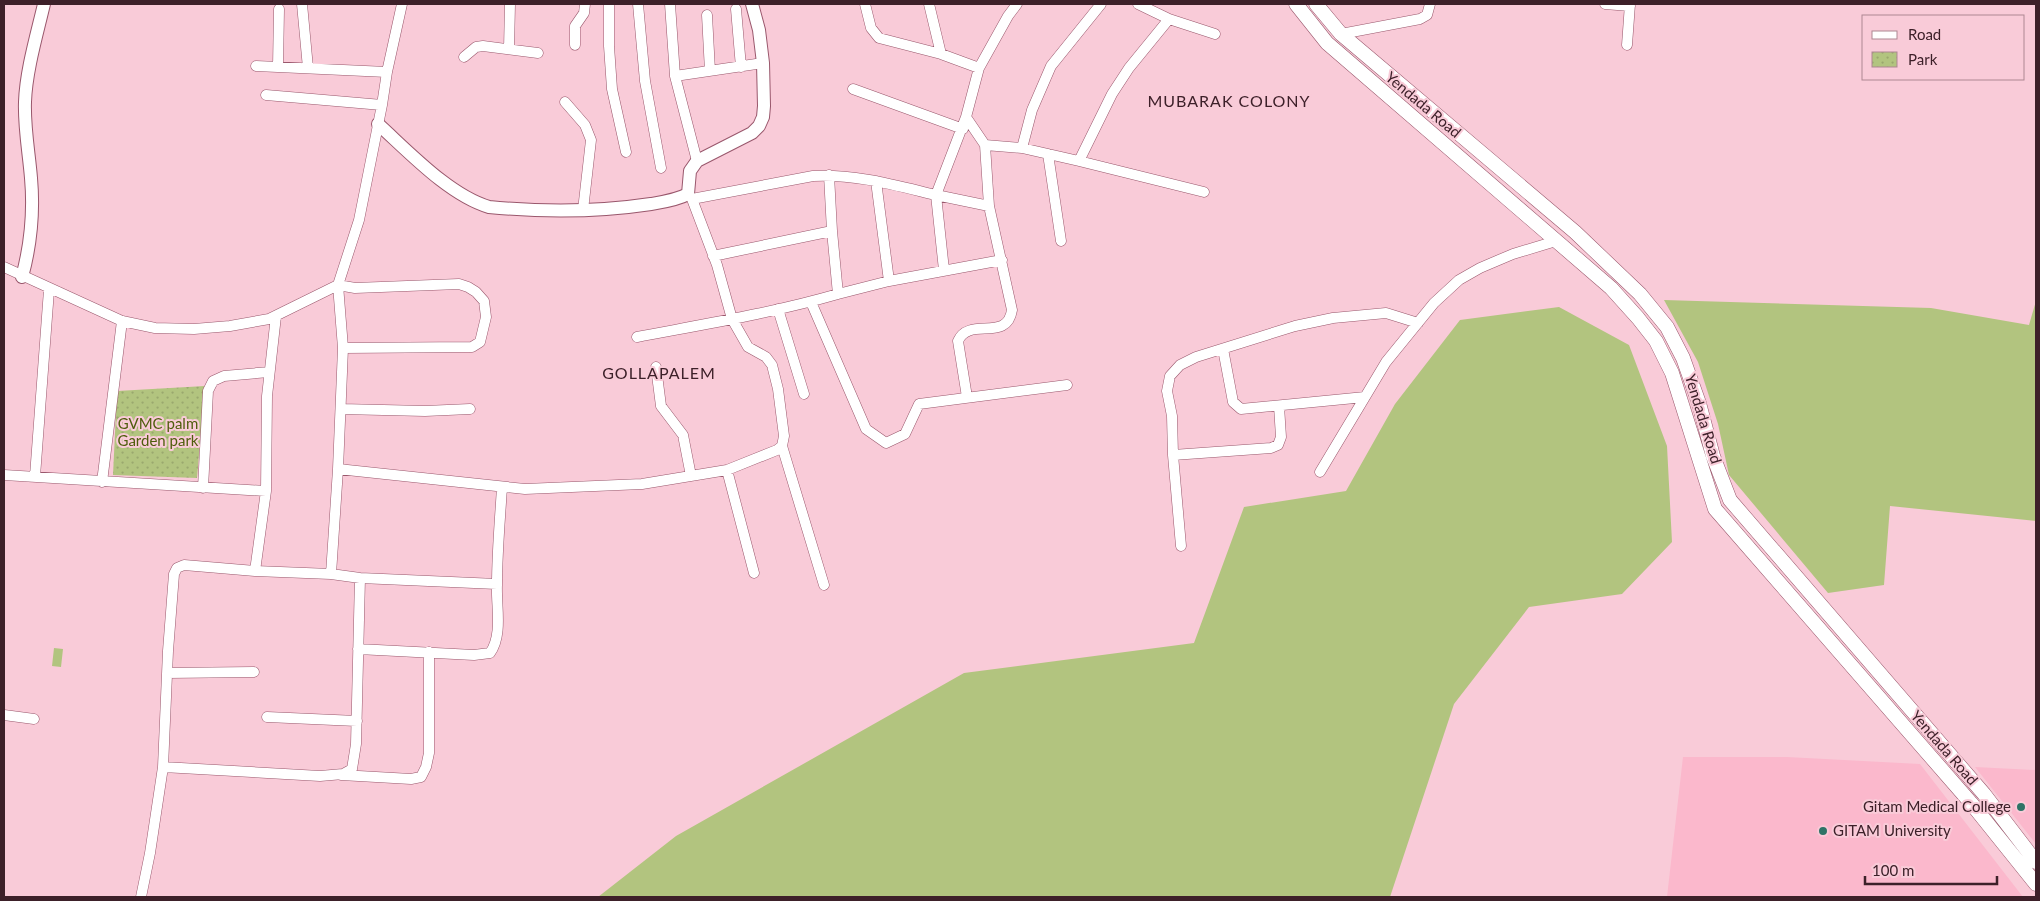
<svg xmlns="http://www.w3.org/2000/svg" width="2040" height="901" viewBox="0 0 2040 901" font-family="Lato,sans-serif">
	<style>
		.built { fill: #fbb8cc }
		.grass { fill: #b2c47f }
		.park { fill: url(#park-dots) }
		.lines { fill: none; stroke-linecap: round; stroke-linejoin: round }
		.minor-casing { stroke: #99576c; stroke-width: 11 }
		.tertiary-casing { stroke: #99576c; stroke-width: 14 }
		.secondary-casing { stroke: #99576c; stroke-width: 15 }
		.minor { stroke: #fff; stroke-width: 10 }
		.tertiary { stroke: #fff; stroke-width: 12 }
		.secondary { stroke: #fff; stroke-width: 14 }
		.poi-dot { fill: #2e7366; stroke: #f9cbd8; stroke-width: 2 }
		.labels { text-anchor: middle; stroke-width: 4; stroke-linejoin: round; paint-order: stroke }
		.street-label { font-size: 15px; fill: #3d2029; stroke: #f9cbd8 }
		.park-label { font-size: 15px; fill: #4f5d0d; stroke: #f9cbd8 }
		.poi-label { font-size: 15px; fill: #3d2029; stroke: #f9cbd8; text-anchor: end }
		.neighbourhood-label { font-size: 16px; letter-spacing: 1px; fill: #3d2029; stroke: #f9cbd8 }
	</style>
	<defs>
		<pattern id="park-dots" width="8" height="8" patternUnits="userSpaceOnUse" patternTransform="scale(1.25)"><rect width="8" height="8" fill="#b2c47f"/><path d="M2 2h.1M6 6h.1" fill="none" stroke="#9aa86e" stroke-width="1.8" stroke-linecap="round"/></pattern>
	</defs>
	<rect width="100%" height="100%" fill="#f9cbd8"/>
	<path class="built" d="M 1683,757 L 1787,757 L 1920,764 L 2023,897 L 1667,897 Z
		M 1975,767 L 2036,770 L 2036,844 Z"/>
	<path class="grass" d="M 1664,300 L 1931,308 L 2029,325 L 2036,301 L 2036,521 L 1890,506 L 1884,585 L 1828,593 L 1729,475 L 1718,424 L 1698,362 Z
		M 1559,307 L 1629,345 L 1667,446 L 1672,542 L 1622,594 L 1529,607 L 1454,704 L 1390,897 L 598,897 L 676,836 L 964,673 L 1194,643 L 1244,507 L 1346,491 L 1395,404 L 1460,320 Z
		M 54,648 L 63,649 L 61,667 L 52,666 Z"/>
	<path class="park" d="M 205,386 L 197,478 L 113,475 L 117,391 Z"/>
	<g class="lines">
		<g class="minor-casing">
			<path id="minor" d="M 302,4 L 308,68
				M 609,4 L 609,46 L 612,89 L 626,152
				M 638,4 L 645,81 L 661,168
				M 670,4 L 675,76 L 697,161
				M 865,4 L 871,28 L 879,38 L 941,54 L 979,68 L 966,117 L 985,145 L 989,206 L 1012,310 C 1007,343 969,316 958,341 L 967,397
				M 929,4 L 941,54
				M 1605,4 L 1630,6
				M 736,9 L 741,67
				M 707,15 L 710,71
				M 1169,19 L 1215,34
				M 1341,34 L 1420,19 L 1427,15 L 1430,4
				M 575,45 L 575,26 L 584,13 L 585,4
				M 1627,45 L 1630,4
				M 509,49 L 510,4
				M 464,57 L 476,47 L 483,46 L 538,53
				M 256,66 L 387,72
				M 278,67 L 279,9
				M 979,68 L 1008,16 L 1017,4
				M 675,76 L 763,63
				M 853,89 L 963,129
				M 266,95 L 382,105
				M 565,102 L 585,125 L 591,140 L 583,210
				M 966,117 L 936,195 L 989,206
				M 985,145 L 1022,148 L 1079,161 L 1112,94 L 1129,68 L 1169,19 L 1138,4
				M 1022,148 L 1032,110 L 1051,66 L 1101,4
				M 1048,154 L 1061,241
				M 1079,161 L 1204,192
				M 692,199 L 813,176 C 856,174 894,185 936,195 L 944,270
				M 713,256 L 832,231
				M 4,267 L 122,321 L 155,328 L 194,329 L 230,326 L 269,319 L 338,285 L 359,220 L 382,105 L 387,72 L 402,4
				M 889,281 L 1002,260
				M 838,294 L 889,281 L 876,181
				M 811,302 L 866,429 L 886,443 L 905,434 L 919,404 L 1067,385
				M 778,309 L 804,394
				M 637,337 C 705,324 772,313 838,294 L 832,231 L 829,175
				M 1223,349 L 1233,402 L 1241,409 L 1365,397
				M 656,367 L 661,406 L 683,435 L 691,476
				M 341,409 L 425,411 L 470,409
				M 782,446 L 824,585
				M 1173,455 L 1271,448 L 1278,445 L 1281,437 L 1279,406
				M 338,469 L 525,489 L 642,484 L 727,470 L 777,450 L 782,446 L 784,436 L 778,389 L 772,365 L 766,357 L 748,347 L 732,319 L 717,265 L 692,199 L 688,194
				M 727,470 L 754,573
				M 1320,472 L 1386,362 L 1434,303 L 1459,280 L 1480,268 L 1513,254 L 1556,241
				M 4,475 L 266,491 L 255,571 L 184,565 L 177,568 L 174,574 L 168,651 L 163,767 L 150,853 L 141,897
				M 35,476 L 49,290
				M 102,482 L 122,321
				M 203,488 L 208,391 L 213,381 L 224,376 L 269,372
				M 266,491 L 267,396 L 276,316
				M 1181,546 L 1173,455 L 1172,416 L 1167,391 L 1170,376 L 1180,365 L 1196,357 L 1295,326 L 1333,318 L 1386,313 L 1418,323
				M 255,571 L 331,574 L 338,469 L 343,348 L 338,285 L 355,288 L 459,284 L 468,287 L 476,292 L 484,301 L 486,317 L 480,342 L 472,347 L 343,348
				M 331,574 L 360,578 L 497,584
				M 358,649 L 474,655 L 490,653 C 503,635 496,606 497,585 C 497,552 500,520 502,487
				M 167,673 L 254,672
				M 4,715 L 34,719
				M 267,717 L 357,721
				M 163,767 L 320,776 L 343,774 L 352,769 L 356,744 L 360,578
				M 341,775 L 411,779 L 421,777 L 426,767 L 429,753 L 429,652"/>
		</g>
		<g class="tertiary-casing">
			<path id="tertiary" d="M 378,124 C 409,152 449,195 489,207 C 542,212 598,212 651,204 C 663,202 677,200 688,194 L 690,171 L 697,161 L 752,133 L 759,126 L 763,117 L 764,106 L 763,63 L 759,30 L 752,4
				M 22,277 C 31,244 34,212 31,178 C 29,153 24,127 25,102 C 26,71 37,34 44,4"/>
		</g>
		<g class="secondary-casing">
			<path id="secondary" d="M 1296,4 L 1327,43 L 1611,288 L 1638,318 L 1656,341 L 1672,373 L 1715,509 L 1971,803 L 2036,884
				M 1316,4 L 1341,34 L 1575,232 L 1640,294 L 1667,327 L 1683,358 L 1699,403 L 1713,456 L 1730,500 L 1984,794 L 2036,862"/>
		</g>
		<use href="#minor" class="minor"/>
		<use href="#tertiary" class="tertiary"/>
		<use href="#secondary" class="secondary"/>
	</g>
	<g class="poi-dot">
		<circle cx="2021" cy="807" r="5"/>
		<circle cx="1823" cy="831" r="5"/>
	</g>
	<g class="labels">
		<g class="street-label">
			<text transform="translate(1423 105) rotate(40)" y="5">Yendada Road</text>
			<text transform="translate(1703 419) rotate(73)" y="5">Yendada Road</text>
			<text transform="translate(1944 748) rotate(49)" y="5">Yendada Road</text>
		</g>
		<g class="park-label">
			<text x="158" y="429">GVMC palm<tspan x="158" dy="17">Garden park</tspan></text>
		</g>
		<g class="poi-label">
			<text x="2011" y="812">Gitam Medical College</text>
			<text x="1833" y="836" text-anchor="start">GITAM University</text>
		</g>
		<g class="neighbourhood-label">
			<text x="1229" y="107">MUBARAK COLONY</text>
			<text x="659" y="379">GOLLAPALEM</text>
		</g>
	</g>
	<rect width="2040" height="901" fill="none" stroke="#3d2029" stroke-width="10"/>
	<rect x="1862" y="15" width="162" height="65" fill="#f9cbd8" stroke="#ae8792"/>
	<rect x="1872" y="31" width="25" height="8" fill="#ffffff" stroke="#ae8792"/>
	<text x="1908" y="40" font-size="15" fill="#3d2029">Road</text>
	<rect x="1872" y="52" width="25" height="15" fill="url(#park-dots)" stroke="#ae8792"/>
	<text x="1908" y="65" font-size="15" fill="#3d2029">Park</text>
	<path d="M1865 876v8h132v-8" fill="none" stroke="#3d2029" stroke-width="2.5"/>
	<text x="1872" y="876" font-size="15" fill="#3d2029" stroke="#f9cbd8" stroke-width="4" paint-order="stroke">100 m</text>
</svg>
